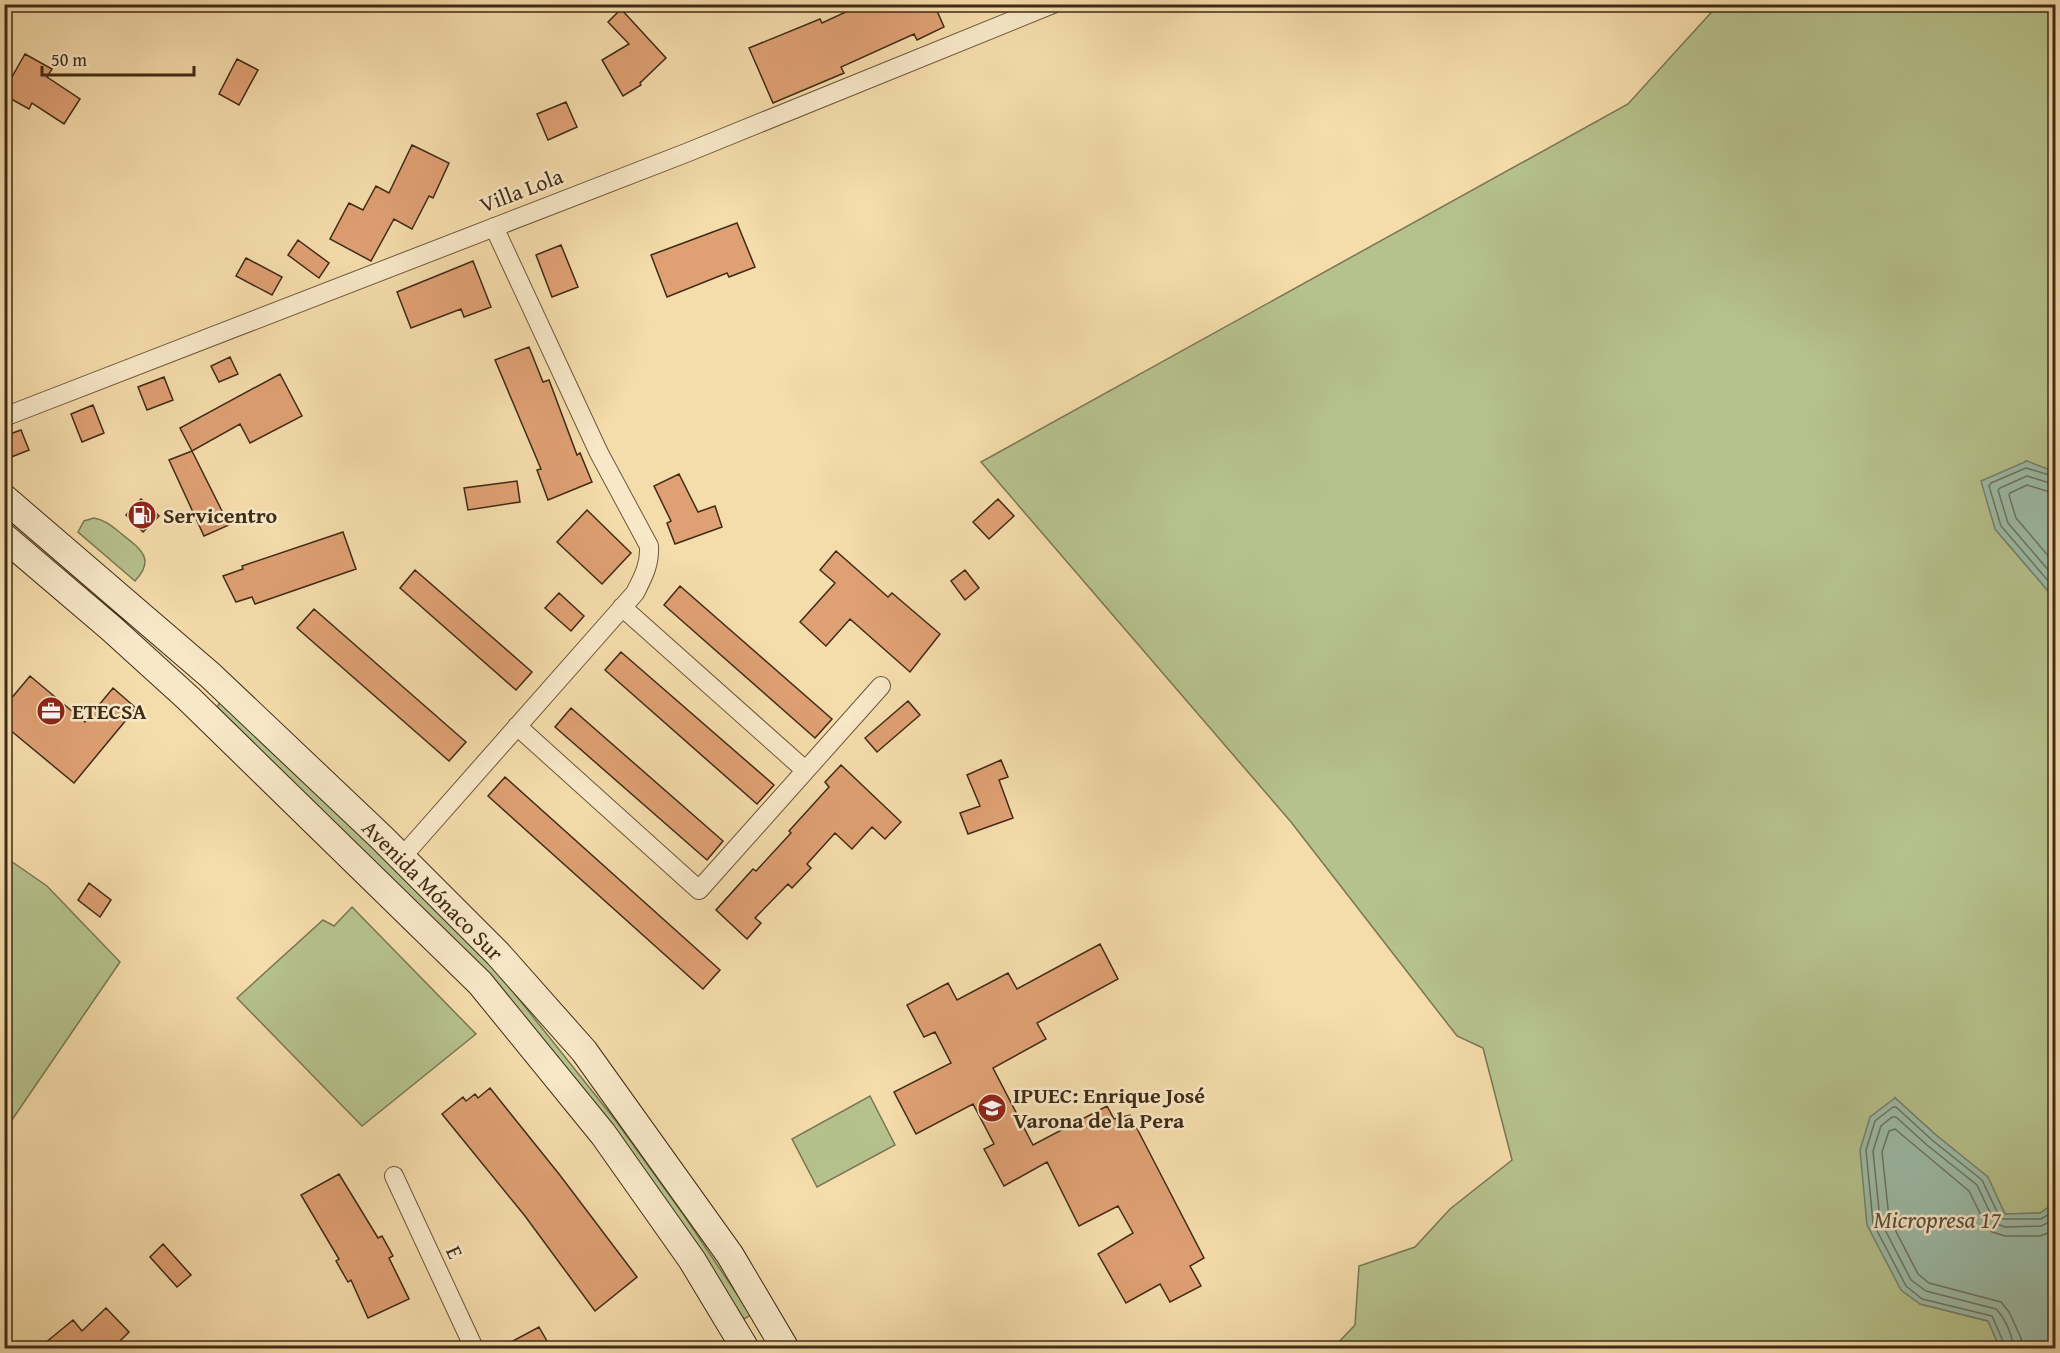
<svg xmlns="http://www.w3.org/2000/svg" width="2060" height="1353" viewBox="0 0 2060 1353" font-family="'Gentium Book Plus',serif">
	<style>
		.green { fill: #b6c28d; stroke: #7a7652; stroke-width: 1.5 }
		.water { fill: #9cbca9; stroke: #77826e; stroke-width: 1.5 }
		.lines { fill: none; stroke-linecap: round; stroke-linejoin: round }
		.shore { stroke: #6e7460; stroke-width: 1.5 }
		.building { fill: #dfa073; stroke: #3f2b16; stroke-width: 1.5 }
		.street-casing { stroke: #6c573b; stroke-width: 20 }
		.secondary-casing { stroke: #3f2b16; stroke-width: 29 }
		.street { stroke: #f8e8c8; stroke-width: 18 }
		.secondary { stroke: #f8e8c8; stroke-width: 27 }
		.labels { text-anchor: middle; stroke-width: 5; stroke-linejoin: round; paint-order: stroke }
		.street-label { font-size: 22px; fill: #3f2b16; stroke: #f8e8c8 }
		.poi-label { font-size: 22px; font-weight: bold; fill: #3f2b16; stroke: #f8e8c8; text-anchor: start }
		.water-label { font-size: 24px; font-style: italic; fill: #564f3b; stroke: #f8e8c8 }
	</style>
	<rect width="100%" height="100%" fill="#f5dcab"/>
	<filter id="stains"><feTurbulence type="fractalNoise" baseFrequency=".00333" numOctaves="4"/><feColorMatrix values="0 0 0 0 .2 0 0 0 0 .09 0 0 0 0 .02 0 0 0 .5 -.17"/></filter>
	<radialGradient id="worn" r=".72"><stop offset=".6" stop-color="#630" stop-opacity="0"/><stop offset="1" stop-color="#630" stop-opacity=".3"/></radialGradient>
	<path class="green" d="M 1718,5 L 2055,5 L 2055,472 L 2026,461 L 1995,529 L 2055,599 L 2055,1203 L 2040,1213 L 2005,1214 L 1987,1177 L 1936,1135 L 1895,1098 L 1920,1304 L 1988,1321 L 2000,1348 L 1333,1348 L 1355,1325 L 1359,1266 L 1415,1247 L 1450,1209 L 1512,1160 L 1483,1048 L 1457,1036 L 1291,822 L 981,462 L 1628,104 Z
		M 94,518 C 106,520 114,528 123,535 C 142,550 155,560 135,581 L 78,532 L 84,521 Z
		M 221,701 L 361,833 L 495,969 L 616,1121 L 683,1214 L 751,1315 L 744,1319 L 610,1124 L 487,972 L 217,707 Z
		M 5,857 L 47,886 L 120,962 L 5,1130 Z
		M 352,907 L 476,1034 L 362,1126 L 237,998 L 323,920 L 334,926 Z
		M 870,1096 L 895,1145 L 817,1187 L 792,1139 Z"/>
	<path class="water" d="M 2027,461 L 2055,472 L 2055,599 L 1995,529 L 1981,481 Z
		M 1895,1098 L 1936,1135 L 1988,1177 L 2005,1214 L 2040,1213 L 2055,1203 L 2055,1348 L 2000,1348 L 1988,1321 L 1920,1304 L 1901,1290 L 1867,1225 L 1860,1150 L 1870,1117 Z"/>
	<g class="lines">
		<path class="shore" d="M 2056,477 L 2026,468 L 1991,483 L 1989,486 L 2001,526 L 2056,590
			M 2056,485 L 2027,476 L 2000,488 L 1998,490 L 2008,523 L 2056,579
			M 2056,494 L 2027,485 L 2010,493 L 2009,495 L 2016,518 L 2056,565
			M 2006,1348 L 1992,1316 L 1922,1299 L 1906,1286 L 1873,1223 L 1866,1150 L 1875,1121 L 1893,1107 L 1896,1107 L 1932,1140 L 1982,1180 L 1999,1216 L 2003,1219 L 2041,1219 L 2056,1210
			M 2013,1348 C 2013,1336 2005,1318 1996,1309 L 1926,1291 L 1911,1280 L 1880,1220 L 1873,1151 L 1881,1126 L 1892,1117 L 1896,1117 L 1927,1145 L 1977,1185 L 1993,1219 L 1997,1224 L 2005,1227 L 2041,1226 L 2056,1219
			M 2023,1348 L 2021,1338 L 2009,1312 L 2001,1302 L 1929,1283 L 1918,1274 L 1889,1218 L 1882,1152 L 1889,1131 L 1895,1129 L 1969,1191 L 1985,1223 L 1992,1232 L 2005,1236 L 2040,1236 L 2056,1230"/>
	</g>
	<path class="building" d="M 863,4 L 934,4 L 944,27 L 917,40 L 914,34 L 841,67 L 844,73 L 773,103 L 749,48 L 820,19 L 822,23 Z
		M 621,9 L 666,58 L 640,83 L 641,85 L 623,96 L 602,60 L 629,44 L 608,22 Z
		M 25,54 L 52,69 L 47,77 L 80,99 L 64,124 L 32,103 L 29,109 L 4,95 L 4,91 Z
		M 237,59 L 258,70 L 239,105 L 219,94 Z
		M 566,102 L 577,127 L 548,140 L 537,114 Z
		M 412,145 L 449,163 L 433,198 L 429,196 L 412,229 L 394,219 L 371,261 L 330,239 L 349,203 L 363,210 L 376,186 L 389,193 Z
		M 737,223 L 755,267 L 729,277 L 727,273 L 667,297 L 651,255 Z
		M 298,240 L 329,263 L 319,278 L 288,255 Z
		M 561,245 L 578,287 L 552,297 L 536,255 Z
		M 246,258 L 282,277 L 272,295 L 236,276 Z
		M 473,261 L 491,307 L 464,317 L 461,309 L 411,328 L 397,292 Z
		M 529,347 L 543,382 L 549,380 L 577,455 L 580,453 L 592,482 L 548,500 L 537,470 L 541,469 L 495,360 Z
		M 230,357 L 238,374 L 219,382 L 211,366 Z
		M 280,374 L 302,416 L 250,443 L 240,424 L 192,451 L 180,428 Z
		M 164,377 L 173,400 L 147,410 L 138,387 Z
		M 93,405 L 104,433 L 82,442 L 71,414 Z
		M 21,430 L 29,450 L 4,460 L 4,436 Z
		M 192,451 L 229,525 L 204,536 L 169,460 Z
		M 679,474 L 698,512 L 715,506 L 722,527 L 675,544 L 667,523 L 671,521 L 654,486 Z
		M 517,481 L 520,502 L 468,510 L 464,488 Z
		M 141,499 L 159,516 L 143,532 L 126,515 Z
		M 998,499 L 1014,516 L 989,539 L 973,522 Z
		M 587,510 L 631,553 L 602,584 L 557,542 Z
		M 343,532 L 356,569 L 255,604 L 252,597 L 236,602 L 223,576 L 243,569 L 242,566 Z
		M 836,551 L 888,597 L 892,593 L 940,634 L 910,672 L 850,619 L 826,646 L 800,622 L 835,583 L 820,570 Z
		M 415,570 L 532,672 L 516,690 L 400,588 Z
		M 965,570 L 979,588 L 965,600 L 951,581 Z
		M 680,586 L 832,719 L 815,738 L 664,605 Z
		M 559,593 L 584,616 L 571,631 L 545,608 Z
		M 314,609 L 466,742 L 449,761 L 297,628 Z
		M 621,652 L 774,785 L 757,804 L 605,670 Z
		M 30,676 L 85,722 L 113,688 L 136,708 L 74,783 L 4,725 L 4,707 Z
		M 908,701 L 920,715 L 877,752 L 865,738 Z
		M 571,708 L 723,841 L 707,860 L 555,727 Z
		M 1001,760 L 1008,777 L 999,780 L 1013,818 L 968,834 L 960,813 L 980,806 L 967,775 Z
		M 841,765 L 901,822 L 885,839 L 872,827 L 852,849 L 835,833 L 807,864 L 811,868 L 792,888 L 788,884 L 755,918 L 761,923 L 747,939 L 716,910 L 753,869 L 756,871 L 791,833 L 789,831 L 829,787 L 825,782 Z
		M 505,777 L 720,970 L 703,989 L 488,796 Z
		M 89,883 L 111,900 L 100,917 L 78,900 Z
		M 1100,944 L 1118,979 L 1037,1023 L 1046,1039 L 993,1068 L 1033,1145 L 1107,1106 L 1114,1119 L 1130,1115 L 1204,1258 L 1190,1266 L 1201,1286 L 1170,1302 L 1160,1284 L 1126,1303 L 1098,1254 L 1133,1233 L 1118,1206 L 1079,1226 L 1047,1162 L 1004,1186 L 984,1149 L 994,1144 L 973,1104 L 916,1134 L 894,1092 L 951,1063 L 935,1032 L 924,1037 L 907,1005 L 948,983 L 957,1000 L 1008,973 L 1017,989 Z
		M 490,1088 L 559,1174 L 637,1277 L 595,1311 L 525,1216 L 442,1114 L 463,1097 L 466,1101 L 475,1094 L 478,1098 Z
		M 339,1174 L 378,1238 L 382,1236 L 393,1256 L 389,1258 L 409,1299 L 368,1318 L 351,1280 L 348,1282 L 336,1261 L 339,1259 L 301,1195 Z
		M 163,1244 L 191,1275 L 177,1287 L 150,1257 Z
		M 106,1308 L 129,1332 L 113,1348 L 39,1348 L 73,1320 L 82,1331 Z
		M 539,1327 L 551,1348 L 500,1348 Z"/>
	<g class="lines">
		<g class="street-casing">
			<path id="street" d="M 4,417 L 686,153 L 1053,4
				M 622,607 L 805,770
				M 517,726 L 699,890 L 881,686
				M 402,857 L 635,593 C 643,577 650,565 649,546 L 599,453 L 494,227
				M 394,1176 L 474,1348"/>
		</g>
		<g class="secondary-casing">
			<path id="secondary" d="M 4,498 L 210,675 L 381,837 L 498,954 L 584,1051 L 730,1255 L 785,1348
				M 4,537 L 112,629 L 188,698 L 480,983 L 603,1134 L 692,1260 L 745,1348"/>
		</g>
		<use href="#street" class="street"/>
		<use href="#secondary" class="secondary"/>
	</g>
	<defs>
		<g id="fuel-disc" transform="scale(1.5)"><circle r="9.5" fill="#8f2418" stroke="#f8e8c8"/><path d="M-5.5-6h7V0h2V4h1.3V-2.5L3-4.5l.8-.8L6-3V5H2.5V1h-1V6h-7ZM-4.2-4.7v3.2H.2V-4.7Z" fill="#fff"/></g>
		<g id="office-disc" transform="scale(1.5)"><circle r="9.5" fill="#8f2418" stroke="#f8e8c8"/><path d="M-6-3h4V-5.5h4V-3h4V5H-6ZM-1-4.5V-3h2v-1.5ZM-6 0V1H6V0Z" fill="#fff"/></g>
		<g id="school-disc" transform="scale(1.5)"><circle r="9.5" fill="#8f2418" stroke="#f8e8c8"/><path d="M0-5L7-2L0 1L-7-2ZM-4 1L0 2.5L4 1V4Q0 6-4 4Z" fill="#fff"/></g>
	</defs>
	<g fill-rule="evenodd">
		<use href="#fuel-disc" x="142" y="515"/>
		<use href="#office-disc" x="51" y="711"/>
		<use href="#school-disc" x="992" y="1108"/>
	</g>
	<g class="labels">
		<g class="street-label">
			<text transform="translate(521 190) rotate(-21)" y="8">Villa Lola</text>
			<text transform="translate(433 890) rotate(45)" y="8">Avenida Mónaco Sur</text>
			<text transform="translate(455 1252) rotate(65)" y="8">E</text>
		</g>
		<g class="poi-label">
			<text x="163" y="523">Servicentro</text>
			<text x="72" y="719">ETECSA</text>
			<text x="1013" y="1103">IPUEC: Enrique José<tspan x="1013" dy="25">Varona de la Pera</tspan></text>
		</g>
		<g class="water-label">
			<text x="1937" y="1228">Micropresa 17</text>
		</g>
	</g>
	<rect width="2060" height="1353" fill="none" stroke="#f5dcab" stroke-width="24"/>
	<rect x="6" y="6" width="2048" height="1341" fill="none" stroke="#3f2b16" stroke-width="3"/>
	<rect x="12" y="12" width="2036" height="1329" fill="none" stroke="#3f2b16" stroke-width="1.5"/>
	<path d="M42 66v9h152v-9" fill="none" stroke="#3f2b16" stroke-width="3"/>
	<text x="51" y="66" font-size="18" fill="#3f2b16" stroke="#f8e8c8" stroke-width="4.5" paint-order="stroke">50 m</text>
	<rect width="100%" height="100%" filter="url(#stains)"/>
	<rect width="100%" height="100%" fill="url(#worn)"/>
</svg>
